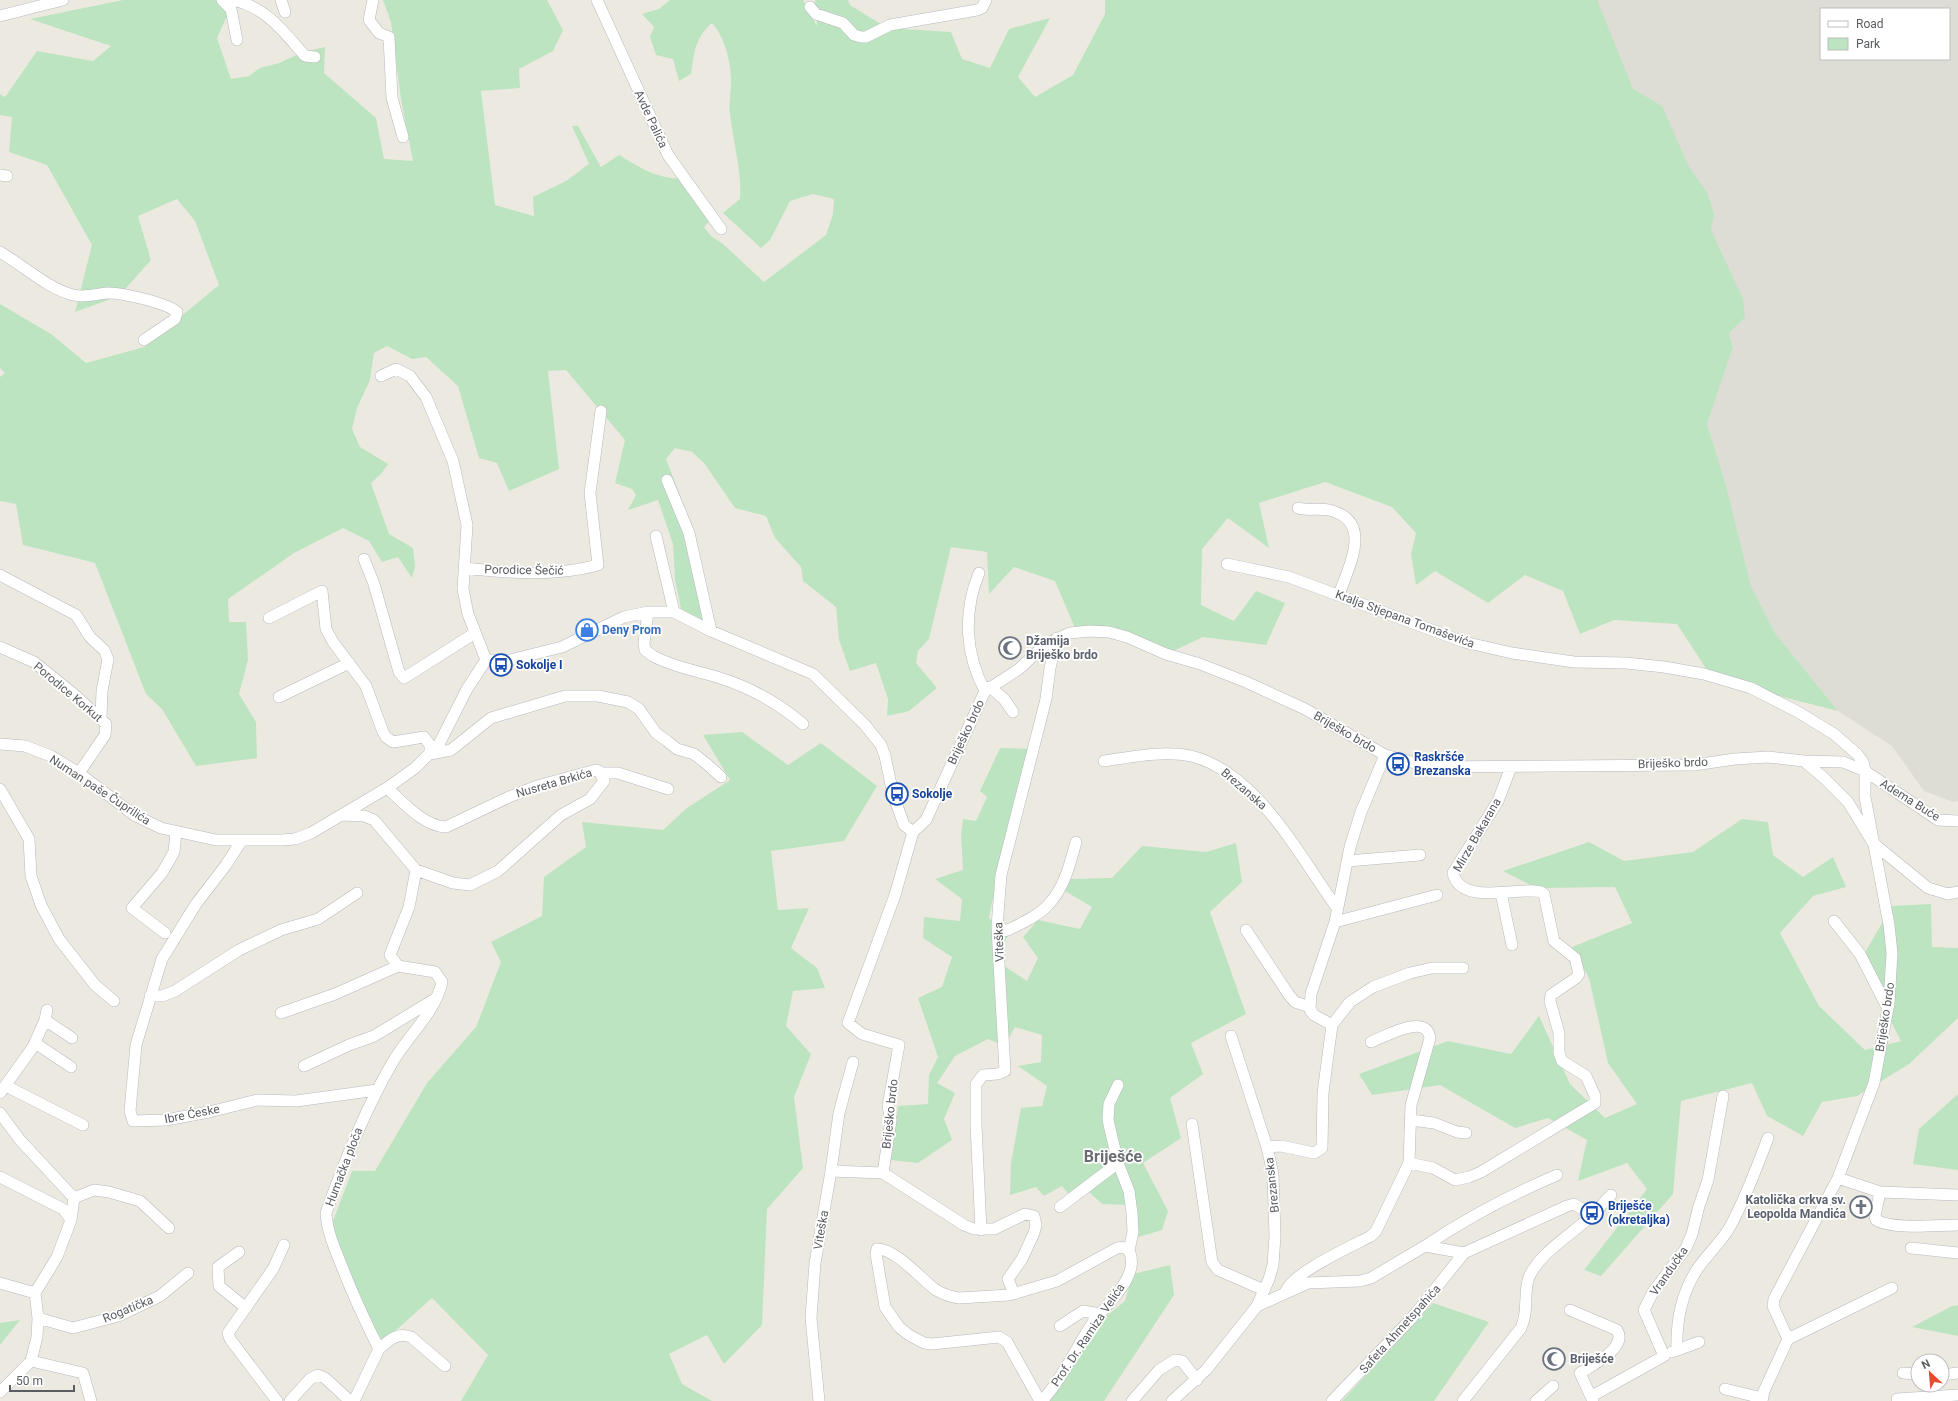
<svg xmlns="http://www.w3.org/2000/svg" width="1958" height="1401" viewBox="0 0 1958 1401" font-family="Roboto,sans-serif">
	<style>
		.industrial { fill: #dddcd5; fill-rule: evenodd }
		.green { fill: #bde4c0 }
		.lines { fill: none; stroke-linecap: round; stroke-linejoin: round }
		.minor-casing { stroke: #b6b8bd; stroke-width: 12 }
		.minor { stroke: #fff; stroke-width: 11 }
		.labels { text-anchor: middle; stroke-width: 3.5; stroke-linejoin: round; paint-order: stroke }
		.street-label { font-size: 12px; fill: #595c61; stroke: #fff }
		.shop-label { font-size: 12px; font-weight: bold; fill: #366cbe; stroke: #fff; text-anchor: start }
		.worship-label { font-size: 12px; font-weight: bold; fill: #5b616d; stroke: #fff; text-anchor: start }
		.transit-label { font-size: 12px; font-weight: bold; fill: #164399; stroke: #fff; text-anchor: start }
		.district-label { font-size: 16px; font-weight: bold; fill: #6a6e73; stroke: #fff }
	</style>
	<rect width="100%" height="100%" fill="#eceae0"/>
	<path class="industrial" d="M 1592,0 L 1958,0 L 1958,801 L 1953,802 L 1924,791 L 1892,746 L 1838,711 L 1775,633 L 1751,586 L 1726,485 L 1707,424 L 1733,346 L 1729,333 ZM 1821,9 L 1949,9 L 1949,59 L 1821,59 Z"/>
	<path class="green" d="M 123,0 L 228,0 L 231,7 L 217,38 L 231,79 L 249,76 L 260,68 L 279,63 L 303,52 L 325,47 L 324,73 L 376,118 L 384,159 L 413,161 L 401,99 L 391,22 L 383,0 L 547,0 L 563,30 L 553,51 L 519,69 L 520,88 L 481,91 L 495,205 L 534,216 L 533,197 L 566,181 L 589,164 L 572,126 L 578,126 L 601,167 L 619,155 C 643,169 653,177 682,179 L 709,222 L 704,227 L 711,236 L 723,244 L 764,282 L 826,235 L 833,214 L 834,199 L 813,194 L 790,201 L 770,240 L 761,248 L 723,213 L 740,199 C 742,172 733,141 730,114 C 728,101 732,90 731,77 C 730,59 724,36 712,23 C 695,37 694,54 691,74 L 679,81 L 673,59 L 656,55 L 650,37 L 654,27 L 642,14 L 659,9 L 670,0 L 803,0 L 817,26 L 815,0 L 848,0 L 850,5 L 887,28 L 951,32 L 962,59 L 990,68 L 1009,29 L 1050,18 L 1018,77 L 1035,97 L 1073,75 L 1105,14 L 1105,0 L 1597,0 L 1633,89 L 1662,106 L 1689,167 L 1707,192 L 1714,214 L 1711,230 L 1743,299 L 1745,317 L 1729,333 L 1733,347 L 1707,424 L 1726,485 L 1751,586 L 1775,633 L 1838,711 L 1751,689 L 1709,673 L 1677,624 L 1614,620 L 1580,634 L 1563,591 L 1525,575 L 1488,603 L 1435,571 L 1416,585 L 1411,554 L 1416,533 L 1392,507 L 1325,482 L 1259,503 L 1269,548 L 1228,518 L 1202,549 L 1201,605 L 1234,621 L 1256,591 L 1285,603 L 1266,645 L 1203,637 L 1167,654 L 1126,636 L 1075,628 L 1055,581 L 1014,567 L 989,594 L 987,552 L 951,547 L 929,639 L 918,651 L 916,663 L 937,688 L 909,711 L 887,716 L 888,699 L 876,663 L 850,671 L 839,640 L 836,607 L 803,581 L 801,567 L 775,538 L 766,516 L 735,508 L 704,463 L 692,452 L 675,448 L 666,459 L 696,537 L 711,627 L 682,613 L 675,580 L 673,544 L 658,500 L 628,510 L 636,495 L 632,489 L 615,483 L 625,440 L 566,370 L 548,371 L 559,469 L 509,491 L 497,463 L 479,458 L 458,386 L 426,357 L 412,359 L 387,346 L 374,353 L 370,380 L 357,408 L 352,429 L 360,447 L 388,464 L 381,474 L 371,483 L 389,534 L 413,548 L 415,566 L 412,578 L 398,557 L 382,562 L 369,541 L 343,528 L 294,553 L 228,599 L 229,622 L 246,622 L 248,660 L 239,694 L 256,722 L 257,758 L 196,766 L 162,709 L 146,694 L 95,563 L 23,545 L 16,504 L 0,501 L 0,377 L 5,373 L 0,368 L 0,304 L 51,334 L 86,363 L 144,347 L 219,285 L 195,221 L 177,199 L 138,216 L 151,260 L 119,296 L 75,312 L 92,245 L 47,165 L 9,152 L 12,117 L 0,115 L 0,94 L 5,97 L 37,51 L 93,61 L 111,46 L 30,19 Z
		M 742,732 L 788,765 L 821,743 L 877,786 L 844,841 L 771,851 L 778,910 L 809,908 L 791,948 L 817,968 L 825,988 L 793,991 L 786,1026 L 811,1054 L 794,1097 L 803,1168 L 767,1209 L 762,1325 L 724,1364 L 707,1335 L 669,1354 L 682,1384 L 712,1401 L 461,1401 L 488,1355 L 432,1298 L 383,1342 L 357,1298 L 330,1229 L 352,1171 L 375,1171 L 427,1083 L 476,1027 L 501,962 L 491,942 L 542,916 L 544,877 L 586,847 L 582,822 L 663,830 L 687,808 L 730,780 L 703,735 Z
		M 1000,748 L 1039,749 L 1022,769 L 1009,820 L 989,918 L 1008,936 L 997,954 L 1001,964 L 1027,981 L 1038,958 L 1023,937 L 1038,920 L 1080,929 L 1092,907 L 1065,891 L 1070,879 L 1112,878 L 1142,846 L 1206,852 L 1236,843 L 1242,882 L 1210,912 L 1246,1014 L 1191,1043 L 1203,1074 L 1170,1098 L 1181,1138 L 1143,1163 L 1168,1211 L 1162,1230 L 1135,1238 L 1129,1205 L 1102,1204 L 1087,1190 L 1070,1196 L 1062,1186 L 1044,1196 L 1036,1187 L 1010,1195 L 1011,1163 L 1021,1108 L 1042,1106 L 1047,1086 L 1018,1066 L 1041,1062 L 1042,1035 L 1015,1027 L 1005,1046 L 988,1039 L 955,1056 L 937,1083 L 955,1093 L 944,1119 L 952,1140 L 918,1163 L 891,1160 L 898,1106 L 928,1104 L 929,1075 L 938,1057 L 918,998 L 942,987 L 952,957 L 923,938 L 924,917 L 960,921 L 962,899 L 935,879 L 963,870 L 961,833 L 963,819 L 976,821 L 987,797 L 980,791 Z
		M 1742,819 L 1768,822 L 1773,855 L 1803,877 L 1833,857 L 1846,887 L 1813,896 L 1780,933 L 1819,1006 L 1865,1050 L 1901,1041 L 1860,961 L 1892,906 L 1931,904 L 1932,947 L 1958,948 L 1958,1018 L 1909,1064 L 1857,1096 L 1822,1102 L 1803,1136 L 1767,1116 L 1752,1083 L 1681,1101 L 1673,1194 L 1601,1276 L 1584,1270 L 1647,1189 L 1627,1163 L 1578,1181 L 1587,1140 L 1548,1118 L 1515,1128 L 1440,1085 L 1372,1095 L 1359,1074 L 1448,1041 L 1511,1054 L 1539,1016 L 1570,1084 L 1605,1118 L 1637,1104 L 1608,1063 L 1589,978 L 1572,947 L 1632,923 L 1615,887 L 1536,888 L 1503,871 L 1589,842 L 1624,861 L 1693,852 Z
		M 1958,1094 L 1958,1170 L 1913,1164 L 1919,1129 Z
		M 1170,1265 L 1174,1295 L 1104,1401 L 1044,1401 L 1098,1323 L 1125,1301 L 1133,1274 Z
		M 1433,1303 L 1489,1322 L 1434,1401 L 1342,1401 Z
		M 1958,1305 L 1958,1336 L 1912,1327 L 1952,1306 Z
		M 20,1320 L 0,1345 L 0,1323 Z"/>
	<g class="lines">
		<g class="minor-casing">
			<path id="minor" d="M 222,0 L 231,9 L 237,40
				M 233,0 C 266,7 284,32 305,56 L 315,57
				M 281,0 L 285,12
				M 373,0 L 369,20 L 379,33 L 389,37 L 392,98 L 403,137
				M 597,0 L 668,155 L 721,229
				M 810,7 L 816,14 L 843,23 L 854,35 L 861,37 L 866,37 L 890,25 L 977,10 L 982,8 L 986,0
				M 0,16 L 63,0
				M 0,175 L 7,176
				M 0,252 C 24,266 47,288 73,295 C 85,298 96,294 107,293 C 120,292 167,303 177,312 L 175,319 L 144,340
				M 381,376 L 396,369 L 410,376 L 426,397 L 453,461 L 467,525 L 463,589 L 468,614 L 486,660
				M 667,480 L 689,533 L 711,631
				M 1298,508 C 1308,511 1318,508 1329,510 C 1374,521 1349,565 1339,595
				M 656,536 L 674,612
				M 364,559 L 374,584 L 399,672 L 404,678 L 475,633
				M 1227,564 L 1289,577 L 1464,642 L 1512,653 L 1574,662 L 1626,663 L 1664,667 L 1704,674 L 1751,688 L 1798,712 L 1834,734 L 1857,754 L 1863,762 L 1865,771 L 1865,797 L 1889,925 L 1892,953 L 1889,1003 L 1874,1083 L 1838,1178 L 1774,1299 L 1773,1306 L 1788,1339 L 1764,1391 L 1762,1401
				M 464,568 C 508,573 554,577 598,565 L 590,493 L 601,411
				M 979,573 C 963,612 965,654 985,691
				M 0,575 L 76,615 L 90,637 L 104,650 L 108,659 L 102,691 L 101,718
				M 648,612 L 644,643 L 645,650 L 653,656 C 673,667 698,671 720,678 C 752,688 778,703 803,724
				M 269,618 L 322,591 L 326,629 L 333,642 L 366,686 L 383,732 L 386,737 L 393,742 L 424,737 L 430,745 L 430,754 L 451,750 L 491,718 L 565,696 L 598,696 L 628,702 L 639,709 L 656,733 L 667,741 L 677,749 L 694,754 L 708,765 L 721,777
				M 0,647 L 34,662 L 76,696 L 106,724 L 105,735 L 79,773
				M 486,660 L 510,660 L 562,647 L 624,617 L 648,612 L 674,612 L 711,631 L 813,674 L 865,725 L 881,745 L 885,756 L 893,794 L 904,825 L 913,832
				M 990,687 L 1004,699 L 1013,712
				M 279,697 L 349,663
				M 0,744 L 25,746 L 51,756 L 79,773 L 134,815 L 161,828 L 216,840 L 281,840 L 295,839 L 311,833 L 387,788 L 415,768 L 439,744 L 467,689 L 486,660
				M 1104,761 C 1131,757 1164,750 1191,756 C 1257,772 1300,857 1337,908
				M 1804,761 L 1824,778 L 1848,802 L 1873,843 L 1928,888 L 1948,894 L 1958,892
				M 601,773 L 618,773 L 668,789
				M 387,788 C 403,802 423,826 446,827 L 509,797 L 537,786 L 596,770 L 599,771 L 604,781 L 590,799 L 561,815 L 498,871 L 470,885 L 453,883 L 416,870
				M 0,789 L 29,839 L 31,876 L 41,905 L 59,939 L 95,985 L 114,1001
				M 342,815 L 364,816 L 374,820 L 416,870 L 409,907 L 390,955 L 398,966 L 435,972 L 442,982 C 435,1014 406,1037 391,1065 C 364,1112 344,1162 326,1213 C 327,1231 334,1247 341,1264 C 352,1293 365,1321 379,1349 L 354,1401
				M 242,840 L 226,865 L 196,904 L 162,959 L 136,1045 L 130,1111 L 133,1121 L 166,1120 L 209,1112 L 257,1100 L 296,1101 L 377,1090
				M 1347,861 L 1420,855
				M 1501,893 L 1512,945
				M 1834,921 L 1860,954 L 1888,1009
				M 1335,922 L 1437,895
				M 997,924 L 1004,931 L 1008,930 C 1022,923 1038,916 1048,905 C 1064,889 1070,864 1076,842
				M 1246,930 L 1289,995 L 1295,1002 L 1310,1007
				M 165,933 L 132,908 L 162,873 L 174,852 L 176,832
				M 150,996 L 162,996 L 175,991 L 239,950 L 281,930 L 318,919 L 357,893
				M 281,1013 L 335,994 L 398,966
				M 45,1020 L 72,1038
				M 1332,1025 L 1314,1015 L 1310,1010 L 1311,994 L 1335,922 L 1350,847 L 1361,812 L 1385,755
				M 1371,1042 C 1384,1037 1427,1012 1430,1038 L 1411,1105 L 1409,1163
				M 35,1043 L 71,1067
				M 304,1066 L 349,1045 L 374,1036 L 435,999
				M 1118,1085 L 1109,1104 L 1108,1120 L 1118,1163 L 1129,1191 L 1132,1213 L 1133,1232 L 1129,1250
				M 6,1086 L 83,1125
				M 0,1093 L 33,1047 L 45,1020 L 47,1010
				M 0,1113 L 20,1140 L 74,1198
				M 1411,1120 L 1434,1123 L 1457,1132 L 1466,1133
				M 1192,1124 L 1212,1262 L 1218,1270 L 1264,1290
				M 1267,1147 L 1281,1146 L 1314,1153 L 1322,1148 L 1323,1093 L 1332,1025 L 1350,1002 L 1373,987 L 1410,973 L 1432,968 L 1463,968
				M 831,1171 L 883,1173 L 964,1225 L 974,1229 L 994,1229 L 1025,1214 L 1034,1216 L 1036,1225 L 1034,1233 L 1022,1259 L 1008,1279 L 1014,1294
				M 883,1173 L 891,1120 L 888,1106 L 899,1045 L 862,1034 L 848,1023 L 895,895 L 913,832 L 926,820 L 985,691 L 1019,669 L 1046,644 L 1070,633 L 1090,631 L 1109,632 L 1127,637 L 1166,654 L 1200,664 L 1246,682 L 1305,709 L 1385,755 L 1430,767 L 1694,765 L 1735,759 L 1768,757 L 1804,761 L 1843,762 L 1865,771 L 1938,820 L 1958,821
				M 0,1177 L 63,1209 L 71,1220
				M 1838,1178 L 1880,1192 L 1958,1195
				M 1880,1192 L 1875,1216 L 1876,1220 C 1893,1230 1938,1225 1958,1225
				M 1060,1207 L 1118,1163
				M 981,1230 L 976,1125 L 976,1084 L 983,1075 L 998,1074 L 1005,1071 L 997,927 L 1001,875 L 1046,699 L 1050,668 L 1057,638
				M 1425,1246 C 1467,1218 1510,1195 1557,1175
				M 1911,1248 L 1958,1253
				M 239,1252 L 218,1267 L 219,1286 L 246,1308
				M 0,1283 L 35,1293
				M 1286,1291 C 1292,1273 1352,1246 1371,1236 L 1376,1231 L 1409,1163 L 1433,1168 L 1455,1180 L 1469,1177 L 1481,1172 L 1595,1103 L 1595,1096 L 1586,1076 L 1562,1061 L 1559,1053 L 1559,1033 L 1550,1001 L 1551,995 L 1576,978 L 1579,974 L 1575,958 L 1554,941 L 1544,894 C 1532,882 1461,910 1453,873 L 1498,801 L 1511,767
				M 1257,1306 L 1308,1283 L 1360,1281 L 1371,1278 L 1425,1246 L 1464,1253
				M 1570,1310 L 1617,1330 C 1628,1348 1592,1365 1580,1373 L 1593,1401
				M 38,1318 L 73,1328 L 118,1316 L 160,1296 L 188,1273
				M 1060,1326 L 1083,1311 L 1100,1314
				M 1788,1339 L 1892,1288
				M 379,1349 C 389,1340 397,1332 411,1337 L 445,1366
				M 1677,1350 C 1676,1322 1681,1295 1696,1271 C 1706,1255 1722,1242 1731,1225 C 1746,1197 1757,1167 1768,1138
				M 1672,1352 L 1699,1342
				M 31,1361 L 83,1373 L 91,1401
				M 1903,1373 L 1918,1374
				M 1942,1375 L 1958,1373
				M 1725,1389 L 1762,1398
				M 0,1392 L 31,1361 L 37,1337 L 38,1318 L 35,1293 L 57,1257 L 71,1220 L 74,1198 L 94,1190 L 109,1192 L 140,1201 L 169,1228
				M 1592,1396 L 1664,1356 L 1644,1310 L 1653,1292 L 1686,1248 L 1692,1234 L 1699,1206 L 1708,1180 L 1723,1096
				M 1897,1399 L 1958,1395
				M 277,1401 L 230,1339 L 228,1333 L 273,1269 L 284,1245
				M 290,1401 L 310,1379 L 318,1375 L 325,1378 L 350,1401
				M 819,1401 L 811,1318 L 815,1263 L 831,1171 L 839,1113 L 853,1062
				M 1040,1401 L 1007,1342 L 999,1337 L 932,1344 L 924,1343 L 909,1335 L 899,1327 L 885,1307 L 876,1254 L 877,1249 C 895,1248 922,1280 936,1290 C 943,1294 951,1297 959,1298 L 1009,1295 L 1057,1281 L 1117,1248 C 1122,1247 1128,1247 1130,1253 C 1139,1277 1107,1304 1094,1321 C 1076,1347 1063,1378 1042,1401
				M 1132,1401 L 1159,1370 L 1175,1360 L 1182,1361 L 1197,1380
				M 1172,1401 L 1206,1370 L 1257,1306 L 1269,1279 L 1273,1265 L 1275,1236 L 1273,1174 L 1267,1147 L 1231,1036
				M 1332,1401 L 1411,1319 L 1464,1253 L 1567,1206 L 1574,1204 L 1592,1215
				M 1463,1401 L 1521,1328 C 1529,1311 1523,1294 1529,1277 C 1540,1252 1573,1234 1592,1215 C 1599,1209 1605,1201 1611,1195
				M 1536,1401 L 1553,1386"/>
		</g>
		<use href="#minor" class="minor"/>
	</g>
	<defs>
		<g id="shop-ring" transform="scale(1.15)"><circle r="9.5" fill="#fff" stroke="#3f7fe0" stroke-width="1.5"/><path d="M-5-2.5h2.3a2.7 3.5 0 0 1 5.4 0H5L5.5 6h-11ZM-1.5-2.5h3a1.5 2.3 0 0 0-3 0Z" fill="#3f7fe0"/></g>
		<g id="mosque-ring" transform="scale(1.15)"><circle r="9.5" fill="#fff" stroke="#6b7280" stroke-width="1.5"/><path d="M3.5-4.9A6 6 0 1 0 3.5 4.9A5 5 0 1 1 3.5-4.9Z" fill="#6b7280"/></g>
		<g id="bus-ring" transform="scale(1.15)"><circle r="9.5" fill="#fff" stroke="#1a4fb4" stroke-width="1.5"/><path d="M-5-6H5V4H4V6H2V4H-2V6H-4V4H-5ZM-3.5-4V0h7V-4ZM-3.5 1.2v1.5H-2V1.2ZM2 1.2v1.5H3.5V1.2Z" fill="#1a4fb4"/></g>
		<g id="church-ring" transform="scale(1.15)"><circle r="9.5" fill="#fff" stroke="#6b7280" stroke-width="1.5"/><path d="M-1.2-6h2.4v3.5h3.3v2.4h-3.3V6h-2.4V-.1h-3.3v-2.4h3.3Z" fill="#6b7280"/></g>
	</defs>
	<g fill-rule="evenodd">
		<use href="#shop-ring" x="587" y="630"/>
		<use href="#mosque-ring" x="1010" y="648"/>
		<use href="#bus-ring" x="501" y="665"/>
		<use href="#bus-ring" x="1398" y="764"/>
		<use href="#bus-ring" x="897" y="794"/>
		<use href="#church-ring" x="1861" y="1207"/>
		<use href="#bus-ring" x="1592" y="1213"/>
		<use href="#mosque-ring" x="1554" y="1359"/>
	</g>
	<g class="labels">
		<g class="street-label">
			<text transform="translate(651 119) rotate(65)" y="4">Avde Palića</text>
			<text transform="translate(524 570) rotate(1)" y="4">Porodice Šečić</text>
			<text transform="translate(1405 619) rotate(20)" y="4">Kralja Stjepana Tomaševića</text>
			<text transform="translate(68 692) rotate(40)" y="4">Porodice Korkut</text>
			<text transform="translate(966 732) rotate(-65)" y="4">Briješko brdo</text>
			<text transform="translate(1345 732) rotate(30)" y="4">Briješko brdo</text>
			<text transform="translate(1673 763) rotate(-2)" y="4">Briješko brdo</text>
			<text transform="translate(554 783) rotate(-16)" y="4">Nusreta Brkića</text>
			<text transform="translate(1244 789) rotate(41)" y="4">Brezanska</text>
			<text transform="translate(100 790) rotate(33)" y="4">Numan paše Čuprilića</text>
			<text transform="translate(1910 800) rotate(32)" y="4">Adema Buće</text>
			<text transform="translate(1477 835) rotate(-60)" y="4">Mirze Bakarana</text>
			<text transform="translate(999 942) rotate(-92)" y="4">Viteška</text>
			<text transform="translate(1885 1017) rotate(-81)" y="4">Briješko brdo</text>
			<text transform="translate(192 1114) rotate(-11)" y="4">Ibre Ćeske</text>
			<text transform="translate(890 1114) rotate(-84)" y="4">Briješko brdo</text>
			<text transform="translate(344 1167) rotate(-69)" y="4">Humačka ploča</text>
			<text transform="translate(1272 1185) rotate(-96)" y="4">Brezanska</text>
			<text transform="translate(821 1230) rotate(-80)" y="4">Viteška</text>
			<text transform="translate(1669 1271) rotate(-55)" y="4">Vrandučka</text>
			<text transform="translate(128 1309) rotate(-22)" y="4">Rogatička</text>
			<text transform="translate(1400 1329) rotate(-48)" y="4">Safeta Ahmetspahića</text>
			<text transform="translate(1088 1335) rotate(-56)" y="4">Prof. Dr. Ramiza Velića</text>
		</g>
		<g class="shop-label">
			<text x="602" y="634">Deny Prom</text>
		</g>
		<g class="worship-label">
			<text x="1026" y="645">Džamija<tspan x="1026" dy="14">Briješko brdo</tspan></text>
			<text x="1846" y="1204" text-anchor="end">Katolička crkva sv.<tspan x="1846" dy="14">Leopolda Mandića</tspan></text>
			<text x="1570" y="1363">Briješće</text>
		</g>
		<g class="transit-label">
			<text x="516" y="669">Sokolje I</text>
			<text x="1414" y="761">Raskršće<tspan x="1414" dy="14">Brezanska</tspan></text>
			<text x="912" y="798">Sokolje</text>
			<text x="1608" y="1210">Briješće<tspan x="1608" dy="14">(okretaljka)</tspan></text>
		</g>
		<g class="district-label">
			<text x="1113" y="1162">Briješće</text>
		</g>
	</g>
	<rect x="1820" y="8" width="130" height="52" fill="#ffffff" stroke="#bdbec0"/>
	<rect x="1828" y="21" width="20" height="6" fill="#ffffff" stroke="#bdbec0"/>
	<text x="1856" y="28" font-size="12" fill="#595c61">Road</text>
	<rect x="1828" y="38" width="20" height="12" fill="#bde4c0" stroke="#bdbec0"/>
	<text x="1856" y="48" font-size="12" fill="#595c61">Park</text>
	<g transform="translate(1930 1373) rotate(334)"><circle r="19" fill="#ffffff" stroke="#bdbec0"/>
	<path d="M0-3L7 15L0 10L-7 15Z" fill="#e54b2d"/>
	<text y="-6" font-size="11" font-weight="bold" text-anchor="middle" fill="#595c61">N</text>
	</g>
	<path d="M10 1385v6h64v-6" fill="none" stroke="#595c61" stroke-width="2"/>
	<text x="16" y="1385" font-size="12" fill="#595c61" stroke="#ffffff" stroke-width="3" paint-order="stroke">50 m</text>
</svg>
